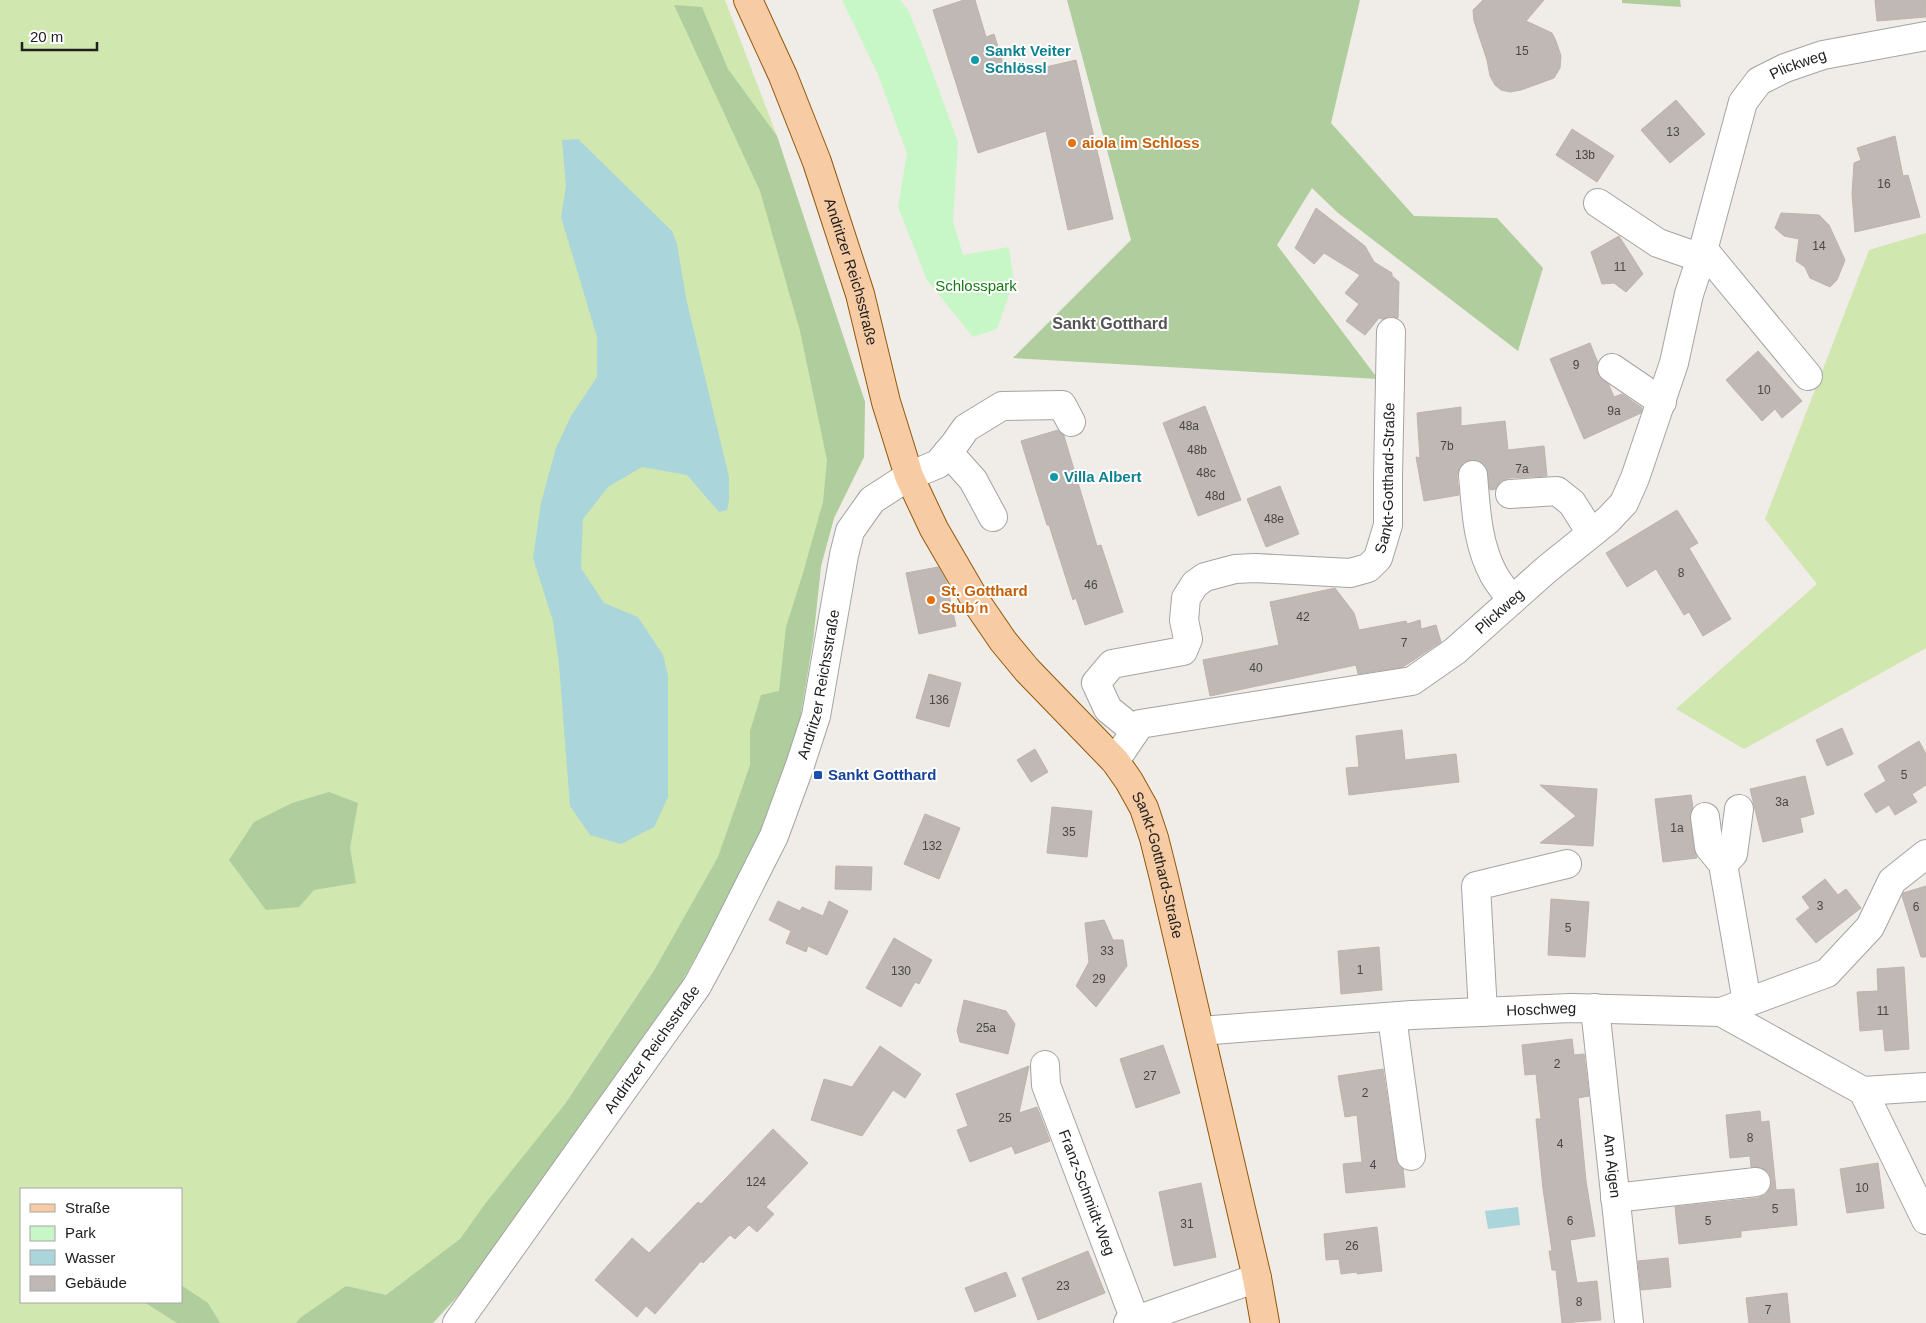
<svg xmlns="http://www.w3.org/2000/svg" width="1926" height="1323" viewBox="0 0 1926 1323" font-family="Arial,sans-serif">
	<style>
		.grass { fill: #d0e7b0; fill-rule: evenodd }
		.forest { fill: #b0cd9e }
		.park { fill: #c8f7c7 }
		.water { fill: #aad5db }
		.building { fill: #c0b8b4; stroke: #c1b2aa }
		.lines { fill: none; stroke-linecap: round; stroke-linejoin: round }
		.minor-casing { stroke: #a4a4a4; stroke-width: 30 }
		.major-casing { stroke: #945808; stroke-width: 30 }
		.minor { stroke: #fff; stroke-width: 28 }
		.major { stroke: #f7cca5; stroke-width: 28 }
		.culture-dot { fill: #0f9aa8; stroke: #fff; stroke-width: 2 }
		.food-dot { fill: #e8710a; stroke: #fff; stroke-width: 2 }
		.transit-dot { fill: #1a4fb4; stroke: #fff; stroke-width: 2 }
		.labels { text-anchor: middle; stroke-width: 4; stroke-linejoin: round; paint-order: stroke }
		.number-label { font-size: 12px; fill: #484645 }
		.culture-label { font-size: 15px; font-weight: bold; fill: #0d838f; stroke: #fff; text-anchor: start }
		.street-label { font-size: 15px; fill: #202020; stroke: #fff }
		.food-label { font-size: 15px; font-weight: bold; fill: #c56008; stroke: #fff; text-anchor: start }
		.park-label { font-size: 15px; fill: #137a12; stroke: #fff }
		.transit-label { font-size: 15px; font-weight: bold; fill: #164399; stroke: #fff; text-anchor: start }
		.neighbourhood-label { font-size: 16px; font-weight: bold; fill: #535353; stroke: #fff }
	</style>
	<rect width="100%" height="100%" fill="#f0ece7"/>
	<path class="grass" d="M 0,0 L 725,0 L 777,136 L 865,402 L 864,457 L 834,518 L 821,566 L 813,641 L 760,840 L 680,985 L 433,1323 L 0,1323 ZM 21,1189 L 181,1189 L 181,1302 L 21,1302 Z
		M 1926,233 L 1926,648 L 1744,749 L 1676,709 L 1817,584 L 1765,519 L 1869,250 Z"/>
	<path class="forest" d="M 1067,0 L 1360,0 L 1331,123 L 1414,216 L 1497,218 L 1543,268 L 1518,351 L 1338,213 L 1312,188 L 1277,245 L 1378,379 L 1013,358 L 1131,240 Z
		M 1622,0 L 1680,0 L 1681,7 L 1622,3 Z
		M 674,5 L 702,7 L 728,69 L 777,136 L 865,402 L 864,457 L 834,518 L 821,566 L 813,641 L 800,720 L 786,771 L 760,840 L 680,985 L 605,1096 L 476,1276 L 433,1323 L 296,1323 L 300,1318 L 346,1286 L 386,1295 L 460,1239 L 485,1204 L 565,1104 L 655,969 L 718,857 L 750,765 L 750,731 L 761,695 L 779,691 L 786,627 L 803,573 L 823,502 L 827,460 L 800,331 L 760,191 Z
		M 329,792 L 358,803 L 350,848 L 356,883 L 314,890 L 299,907 L 266,910 L 229,860 L 254,822 L 292,803 Z
		M 181,1285 L 208,1303 L 220,1323 L 177,1323 L 144,1302 L 181,1302 Z"/>
	<path class="park" d="M 842,0 L 900,0 L 908,10 L 922,44 L 958,142 L 953,221 L 963,255 L 1009,247 L 1014,281 L 997,329 L 973,337 L 927,280 L 898,207 L 907,153 L 877,72 Z"/>
	<path class="water" d="M 578,139 L 672,231 L 677,244 L 686,298 L 729,477 L 729,500 L 727,510 L 719,512 L 687,475 L 642,467 L 608,487 L 583,519 L 581,568 L 604,603 L 638,617 L 663,655 L 668,676 L 668,797 L 654,827 L 621,844 L 590,835 L 570,806 L 559,664 L 553,621 L 533,558 L 541,503 L 556,448 L 571,416 L 597,377 L 597,337 L 561,217 L 566,186 L 562,140 Z
		M 1518,1207 L 1520,1225 L 1488,1229 L 1485,1211 Z"/>
	<path class="building" d="M 964,0 L 975,0 L 986,37 L 994,34 L 1007,76 L 1076,60 L 1113,219 L 1068,230 L 1046,131 L 978,153 L 933,10 Z
		M 1483,0 L 1544,0 L 1526,21 L 1552,33 L 1556,41 L 1561,56 L 1560,68 L 1554,78 L 1521,90 L 1510,92 L 1501,90 L 1495,85 L 1490,76 L 1487,60 L 1474,21 L 1473,10 Z
		M 1875,0 L 1926,0 L 1926,17 L 1877,21 Z
		M 1676,100 L 1705,134 L 1670,163 L 1641,130 Z
		M 1572,129 L 1614,156 L 1597,182 L 1556,155 Z
		M 1895,136 L 1903,176 L 1908,175 L 1920,217 L 1855,232 L 1852,194 L 1854,163 L 1861,160 L 1857,148 Z
		M 1316,208 L 1365,246 L 1374,262 L 1392,273 L 1392,276 L 1399,282 L 1398,318 L 1391,316 L 1382,319 L 1379,318 L 1365,335 L 1346,321 L 1359,304 L 1345,293 L 1360,275 L 1324,253 L 1314,264 L 1295,248 Z
		M 1781,213 L 1819,215 L 1829,225 L 1845,260 L 1837,280 L 1830,287 L 1810,278 L 1805,267 L 1796,261 L 1799,239 L 1784,236 L 1775,228 Z
		M 1619,236 L 1643,274 L 1626,292 L 1614,283 L 1602,284 L 1591,252 Z
		M 1590,343 L 1598,363 L 1596,367 L 1598,374 L 1609,385 L 1614,397 L 1622,394 L 1642,408 L 1641,413 L 1584,439 L 1550,359 Z
		M 1758,351 L 1802,401 L 1782,418 L 1775,409 L 1762,421 L 1726,380 Z
		M 1205,406 L 1241,500 L 1198,516 L 1163,423 Z
		M 1461,407 L 1461,426 L 1505,421 L 1508,450 L 1544,446 L 1547,476 L 1509,478 L 1501,481 L 1496,489 L 1490,490 L 1486,467 L 1479,461 L 1471,460 L 1464,462 L 1459,469 L 1457,476 L 1459,495 L 1424,501 L 1416,457 L 1420,458 L 1417,413 Z
		M 1058,430 L 1064,436 L 1097,546 L 1101,545 L 1123,612 L 1085,625 L 1076,598 L 1073,600 L 1049,525 L 1047,525 L 1021,441 Z
		M 1280,486 L 1299,534 L 1266,547 L 1247,499 Z
		M 1677,510 L 1698,543 L 1689,548 L 1731,619 L 1703,636 L 1689,612 L 1684,615 L 1656,569 L 1627,587 L 1606,553 Z
		M 938,567 L 946,581 L 956,626 L 919,634 L 906,573 Z
		M 1335,588 L 1354,613 L 1359,630 L 1406,621 L 1407,624 L 1420,620 L 1421,629 L 1436,625 L 1441,642 L 1403,667 L 1358,674 L 1356,665 L 1210,696 L 1203,660 L 1279,645 L 1270,602 Z
		M 929,674 L 961,683 L 949,727 L 916,718 Z
		M 1842,728 L 1853,754 L 1827,766 L 1816,740 Z
		M 1402,730 L 1405,760 L 1456,754 L 1459,782 L 1349,795 L 1346,768 L 1359,767 L 1356,736 Z
		M 1919,741 L 1926,754 L 1926,785 L 1912,794 L 1917,802 L 1895,815 L 1889,805 L 1876,813 L 1864,794 L 1886,781 L 1878,766 Z
		M 1035,749 L 1048,772 L 1031,782 L 1017,760 Z
		M 1805,776 L 1814,814 L 1800,818 L 1803,832 L 1763,842 L 1750,789 Z
		M 1540,785 L 1597,789 L 1593,846 L 1540,843 L 1576,816 Z
		M 1691,795 L 1693,808 L 1690,819 L 1694,849 L 1697,858 L 1663,862 L 1655,799 Z
		M 1052,807 L 1092,811 L 1087,857 L 1047,853 Z
		M 925,814 L 960,828 L 939,879 L 904,864 Z
		M 836,866 L 872,867 L 871,890 L 835,889 Z
		M 1825,879 L 1838,895 L 1846,889 L 1861,908 L 1816,943 L 1796,919 L 1810,908 L 1802,897 Z
		M 1926,886 L 1926,957 L 1921,957 L 1902,896 L 1903,893 Z
		M 1551,899 L 1589,902 L 1585,957 L 1548,955 Z
		M 778,901 L 800,911 L 802,907 L 823,916 L 829,901 L 848,911 L 827,955 L 808,946 L 806,952 L 786,943 L 791,931 L 769,920 Z
		M 1104,920 L 1113,940 L 1123,940 L 1127,966 L 1096,1007 L 1076,986 L 1089,962 L 1085,923 Z
		M 894,938 L 932,960 L 919,984 L 915,982 L 901,1007 L 866,988 Z
		M 1379,947 L 1382,990 L 1341,994 L 1338,951 Z
		M 1904,967 L 1909,1049 L 1885,1051 L 1883,1029 L 1860,1031 L 1857,992 L 1878,991 L 1877,969 Z
		M 964,1000 L 1006,1011 L 1015,1024 L 1008,1054 L 960,1042 L 957,1031 Z
		M 1572,1039 L 1574,1055 L 1584,1054 L 1589,1096 L 1578,1098 L 1586,1181 L 1595,1236 L 1570,1240 L 1577,1283 L 1597,1281 L 1601,1320 L 1562,1323 L 1556,1270 L 1552,1270 L 1549,1251 L 1552,1251 L 1543,1189 L 1536,1119 L 1541,1119 L 1536,1074 L 1525,1075 L 1522,1045 Z
		M 1163,1045 L 1180,1093 L 1136,1108 L 1120,1059 Z
		M 880,1046 L 921,1074 L 905,1098 L 893,1090 L 862,1136 L 811,1120 L 824,1079 L 852,1087 Z
		M 1029,1066 L 1019,1113 L 1037,1107 L 1050,1141 L 1015,1154 L 1012,1146 L 970,1162 L 957,1130 L 968,1126 L 956,1094 Z
		M 1383,1069 L 1396,1158 L 1398,1165 L 1403,1169 L 1405,1187 L 1346,1193 L 1343,1164 L 1362,1162 L 1357,1115 L 1345,1117 L 1338,1076 Z
		M 1760,1111 L 1761,1122 L 1769,1121 L 1776,1190 L 1794,1189 L 1797,1225 L 1741,1231 L 1741,1237 L 1679,1244 L 1675,1207 L 1758,1198 L 1765,1195 L 1770,1189 L 1772,1181 L 1769,1173 L 1762,1168 L 1751,1167 L 1750,1156 L 1730,1158 L 1726,1115 Z
		M 773,1129 L 808,1163 L 766,1207 L 774,1214 L 757,1232 L 749,1225 L 735,1239 L 730,1235 L 703,1263 L 701,1261 L 655,1314 L 646,1306 L 637,1317 L 595,1280 L 632,1238 L 649,1253 L 698,1202 L 701,1204 Z
		M 1878,1163 L 1884,1208 L 1847,1213 L 1840,1169 Z
		M 1201,1183 L 1216,1257 L 1174,1266 L 1159,1192 Z
		M 1377,1227 L 1382,1271 L 1357,1274 L 1357,1272 L 1341,1274 L 1339,1259 L 1326,1260 L 1324,1234 Z
		M 1088,1251 L 1105,1293 L 1038,1320 L 1022,1278 Z
		M 1668,1258 L 1671,1287 L 1641,1290 L 1638,1261 Z
		M 1006,1272 L 1016,1296 L 975,1312 L 965,1288 Z
		M 1787,1293 L 1790,1323 L 1749,1323 L 1746,1298 Z"/>
	<g class="lines">
		<g class="minor-casing">
			<g id="minor">
				<path d="M 1598,203 L 1658,243 L 1701,258"/>
				<path d="M 1703,249 L 1808,376"/>
				<path d="M 1612,368 L 1662,402"/>
				<path d="M 948,452 L 973,480 L 993,517"/>
				<path d="M 1473,475 C 1476,509 1477,544 1494,575 C 1499,584 1506,592 1512,600"/>
				<path d="M 1510,494 L 1557,491 L 1572,503 L 1591,533"/>
				<path id="s1" d="M 1135,731 L 1108,709 L 1096,683 L 1112,664 L 1183,651 L 1188,639 L 1184,620 L 1186,598 L 1195,584 L 1205,577 L 1235,569 L 1255,568 L 1350,573 L 1368,568 L 1378,558 L 1388,525 L 1388,476 L 1391,332"/>
				<path id="s2" d="M 1115,761 L 1140,724 L 1412,681 L 1455,651 L 1547,569 L 1608,520 L 1624,503 L 1635,478 L 1674,363 L 1689,294 L 1701,258 L 1743,102 L 1759,81 L 1785,68 L 1823,55 L 1926,36"/>
				<path d="M 1705,817 L 1709,847 L 1723,864 L 1747,1002"/>
				<path d="M 1723,864 L 1733,854 L 1739,809"/>
				<path id="s3" d="M 1595,1008 L 1629,1323"/>
				<path d="M 1483,1012 L 1476,886 L 1567,864"/>
				<path d="M 1721,1012 L 1827,973 L 1870,927 L 1892,881 L 1926,854"/>
				<path d="M 1392,1017 L 1411,1156"/>
				<path id="s4" d="M 1200,1031 L 1412,1015 L 1571,1008 L 1721,1012 L 1863,1091 L 1926,1220"/>
				<path id="s5" d="M 1045,1065 L 1046,1085 L 1135,1320"/>
				<path d="M 1863,1091 L 1926,1087"/>
				<path d="M 1615,1198 L 1756,1182"/>
				<path id="s6" d="M 457,1323 L 697,986 L 719,945 L 774,836 L 800,765 L 816,716 L 844,555 L 850,531 L 872,500 L 909,476 L 938,464 L 954,445 L 966,428 L 1002,406 L 1062,405 L 1071,422"/>
				<path d="M 1128,1323 L 1257,1278"/>
			</g>
		</g>
		<g class="major-casing">
			<g id="major">
				<path id="s7" d="M 748,0 L 783,76 L 817,162 L 860,294 L 886,402 L 909,476 L 934,529 L 977,603 L 1003,641 L 1027,670 L 1115,761 L 1129,781 L 1144,808 L 1154,838 L 1164,878 L 1257,1278 L 1265,1323"/>
			</g>
		</g>
		<use href="#minor" class="minor"/>
		<use href="#major" class="major"/>
	</g>
	<g class="culture-dot">
		<circle cx="975" cy="60" r="5"/>
		<circle cx="1054" cy="477" r="5"/>
	</g>
	<g class="food-dot">
		<circle cx="1072" cy="143" r="5"/>
		<circle cx="931" cy="600" r="5"/>
	</g>
	<rect class="transit-dot" x="813" y="770" width="10" height="10" rx="2.5"/>
	<g class="labels">
		<g class="number-label">
			<text x="1522" y="55">15</text>
			<text x="1673" y="136">13</text>
			<text x="1585" y="159">13b</text>
			<text x="1884" y="188">16</text>
			<text x="1819" y="250">14</text>
			<text x="1620" y="271">11</text>
			<text x="1576" y="369">9</text>
			<text x="1764" y="394">10</text>
			<text x="1614" y="415">9a</text>
			<text x="1189" y="430">48a</text>
			<text x="1447" y="450">7b</text>
			<text x="1197" y="454">48b</text>
			<text x="1522" y="473">7a</text>
			<text x="1206" y="477">48c</text>
			<text x="1215" y="500">48d</text>
			<text x="1274" y="523">48e</text>
			<text x="1681" y="577">8</text>
			<text x="1091" y="589">46</text>
			<text x="1303" y="621">42</text>
			<text x="1404" y="647">7</text>
			<text x="1256" y="672">40</text>
			<text x="939" y="704">136</text>
			<text x="1904" y="779">5</text>
			<text x="1782" y="806">3a</text>
			<text x="1677" y="832">1a</text>
			<text x="1069" y="836">35</text>
			<text x="932" y="850">132</text>
			<text x="1820" y="910">3</text>
			<text x="1916" y="911">6</text>
			<text x="1568" y="932">5</text>
			<text x="1107" y="955">33</text>
			<text x="1360" y="974">1</text>
			<text x="901" y="975">130</text>
			<text x="1099" y="983">29</text>
			<text x="1883" y="1015">11</text>
			<text x="986" y="1032">25a</text>
			<text x="1557" y="1068">2</text>
			<text x="1150" y="1080">27</text>
			<text x="1365" y="1097">2</text>
			<text x="1005" y="1122">25</text>
			<text x="1750" y="1142">8</text>
			<text x="1560" y="1148">4</text>
			<text x="1373" y="1169">4</text>
			<text x="756" y="1186">124</text>
			<text x="1862" y="1192">10</text>
			<text x="1775" y="1213">5</text>
			<text x="1570" y="1225">6</text>
			<text x="1708" y="1225">5</text>
			<text x="1187" y="1228">31</text>
			<text x="1352" y="1250">26</text>
			<text x="1063" y="1290">23</text>
			<text x="1579" y="1306">8</text>
			<text x="1768" y="1314">7</text>
		</g>
		<g class="culture-label">
			<text x="985" y="56">Sankt Veiter<tspan x="985" dy="17">Schlössl</tspan></text>
			<text x="1064" y="482">Villa Albert</text>
		</g>
		<g class="street-label">
			<text dy="5" stroke="none"><textPath href="#s2" startOffset="1085">Plickweg</textPath></text>
			<text dy="5" stroke="none"><textPath href="#s7" startOffset="291">Andritzer Reichsstraße</textPath></text>
			<text dy="5" stroke="none"><textPath href="#s1" startOffset="504">Sankt-Gotthard-Straße</textPath></text>
			<text dy="5" stroke="none"><textPath href="#s2" startOffset="432">Plickweg</textPath></text>
			<text dy="5" stroke="none"><textPath href="#s6" startOffset="741">Andritzer Reichsstraße</textPath></text>
			<text dy="5" stroke="none"><textPath href="#s7" startOffset="972">Sankt-Gotthard-Straße</textPath></text>
			<text dy="5" stroke="none"><textPath href="#s4" startOffset="342">Hoschweg</textPath></text>
			<text dy="5" stroke="none"><textPath href="#s6" startOffset="336">Andritzer Reichsstraße</textPath></text>
			<text dy="5" stroke="none"><textPath href="#s3" startOffset="159">Am Aigen</textPath></text>
			<text dy="5" stroke="none"><textPath href="#s5" startOffset="135">Franz-Schmidt-Weg</textPath></text>
		</g>
		<g class="food-label">
			<text x="1082" y="148">aiola im Schloss</text>
			<text x="941" y="596">St. Gotthard<tspan x="941" dy="17">Stub´n</tspan></text>
		</g>
		<g class="park-label">
			<text x="976" y="291">Schlosspark</text>
		</g>
		<g class="transit-label">
			<text x="828" y="780">Sankt Gotthard</text>
		</g>
		<g class="neighbourhood-label">
			<text x="1110" y="329">Sankt Gotthard</text>
		</g>
	</g>
	<rect x="20" y="1188" width="162" height="115" fill="#ffffff" stroke="#a6a6a6"/>
	<rect x="30" y="1204" width="25" height="8" fill="#f7cca5" stroke="#a6a6a6"/>
	<text x="65" y="1213" font-size="15" fill="#202020">Straße</text>
	<rect x="30" y="1226" width="25" height="15" fill="#c8f7c7" stroke="#a6a6a6"/>
	<text x="65" y="1238" font-size="15" fill="#202020">Park</text>
	<rect x="30" y="1250" width="25" height="15" fill="#aad5db" stroke="#a6a6a6"/>
	<text x="65" y="1263" font-size="15" fill="#202020">Wasser</text>
	<rect x="30" y="1276" width="25" height="15" fill="#c0b8b4" stroke="#a6a6a6"/>
	<text x="65" y="1288" font-size="15" fill="#202020">Gebäude</text>
	<path d="M22 42v8h75v-8" fill="none" stroke="#202020" stroke-width="2.5"/>
	<text x="30" y="42" font-size="15" fill="#202020" stroke="#ffffff" stroke-width="4" paint-order="stroke">20 m</text>
</svg>
